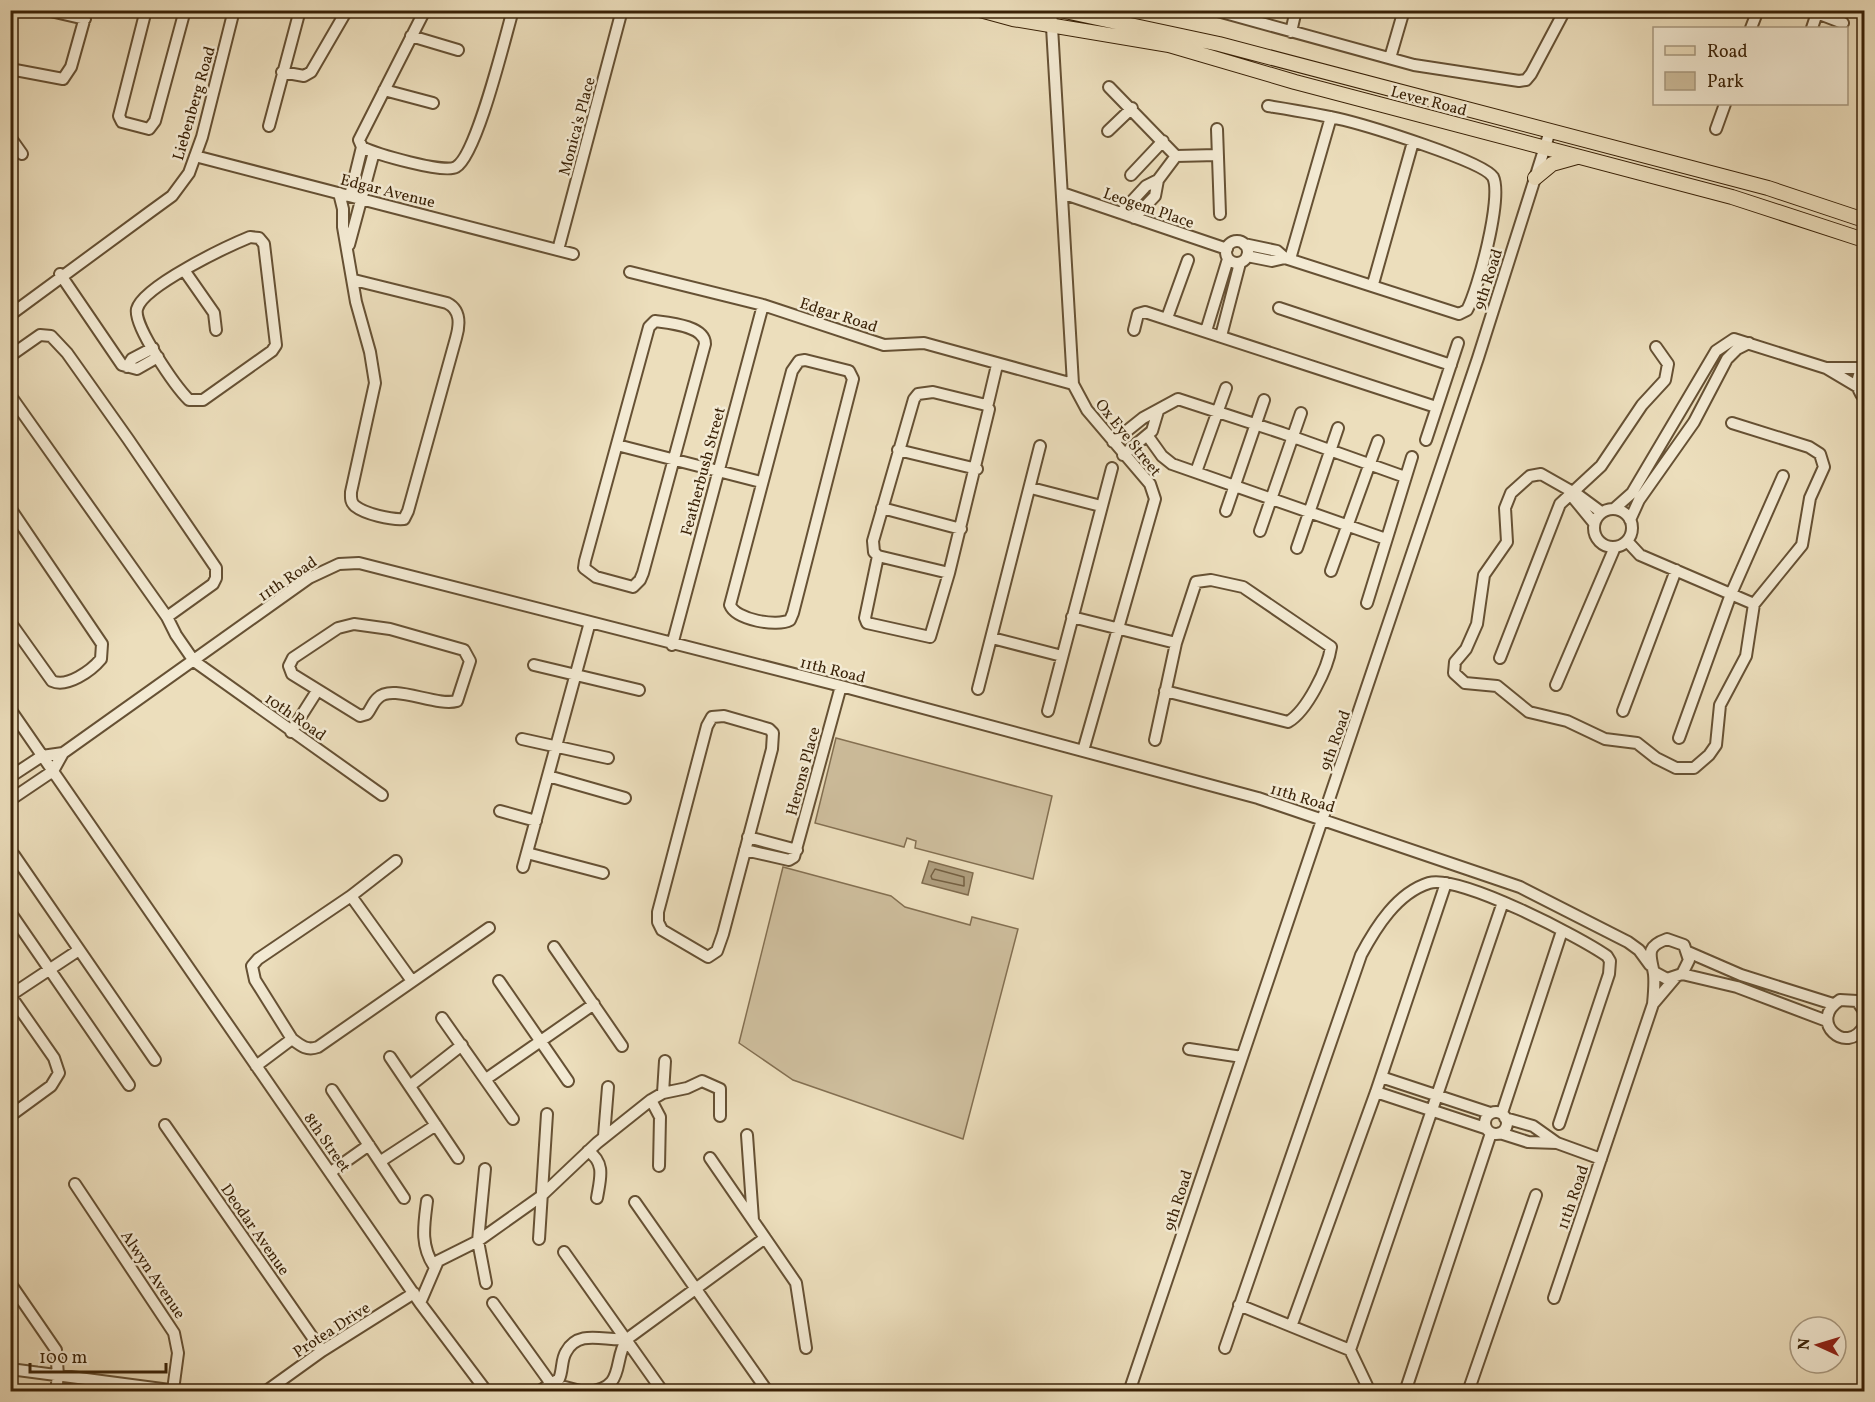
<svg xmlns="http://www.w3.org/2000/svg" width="1875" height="1402" viewBox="0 0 1875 1402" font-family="Vollkorn,serif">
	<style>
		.green { fill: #cebe9d; stroke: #847052; stroke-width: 1.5 }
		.water { fill: #af9e7e; stroke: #806c4e; stroke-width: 1.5 }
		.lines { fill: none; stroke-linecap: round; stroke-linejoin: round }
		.shore { stroke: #746042; stroke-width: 1.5 }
		.minor-casing { stroke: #665134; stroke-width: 14 }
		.major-casing { stroke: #3a2207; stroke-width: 16 }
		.minor { stroke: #f3ead3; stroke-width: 10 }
		.major { stroke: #ecdebc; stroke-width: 14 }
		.labels { text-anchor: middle; stroke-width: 5; stroke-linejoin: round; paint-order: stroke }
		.street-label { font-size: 16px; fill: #3a2207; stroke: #f3ead3 }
	</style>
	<rect width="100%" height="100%" fill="#ecdebc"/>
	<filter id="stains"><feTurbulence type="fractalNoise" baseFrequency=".00333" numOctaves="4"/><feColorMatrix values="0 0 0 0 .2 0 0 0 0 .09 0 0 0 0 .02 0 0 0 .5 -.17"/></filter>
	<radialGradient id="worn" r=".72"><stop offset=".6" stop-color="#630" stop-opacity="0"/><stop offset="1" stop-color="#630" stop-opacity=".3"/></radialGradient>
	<path class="green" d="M 836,738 L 1052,796 L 1033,879 L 915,848 L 916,841 L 907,838 L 904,847 L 815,823 Z
		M 783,867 L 891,896 L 905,907 L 970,925 L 972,917 L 1018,929 L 963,1139 L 793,1080 L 739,1043 Z"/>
	<path class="water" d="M 929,861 L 973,873 L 968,895 L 922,883 Z"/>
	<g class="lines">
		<path class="shore" d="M 935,869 L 964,877 L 964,886 L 932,879 L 931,876 Z"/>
		<g class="minor-casing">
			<path id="minor" d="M 46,10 L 85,19
				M 146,10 L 119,116 L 122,122 L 149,129 L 155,121 L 185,10
				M 425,10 L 359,140 L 362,147 C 376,154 444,174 456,167 C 477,155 505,37 513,10
				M 1051,10 L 1073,384 L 1087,410 L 1150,484 L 1155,499 L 1083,751
				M 1214,10 L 1414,65 L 1519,81 L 1526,80 L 1531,74 L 1565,10
				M 1817,13 L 1843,23
				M 1751,28 L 1758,10
				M 1812,28 L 1818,10
				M 1291,32 L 1296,10
				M 411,36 L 458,50
				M 1390,58 L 1404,10
				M 10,69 L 63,79 L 71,67 L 87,10
				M 282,72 L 304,76 L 311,72 L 347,10
				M 1109,87 L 1176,156
				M 384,90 L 433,103
				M 269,126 L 300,10
				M 1217,129 L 1220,214
				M 1716,129 L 1725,104
				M 1108,131 L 1132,108
				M 10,137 L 22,154
				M 195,156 L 573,254
				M 1131,175 L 1163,141
				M 339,193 L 343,209 L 343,227 L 356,302 L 370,352 L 375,383 L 351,492 C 351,497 350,502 355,506 C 365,514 391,520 404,519 L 408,511 L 456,338 C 460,324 461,310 447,303 L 354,280
				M 1062,193 L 1227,249
				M 350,196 L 362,147
				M 1121,213 L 1146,186 L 1158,180
				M 1134,218 L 1155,196 L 1158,180 L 1176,156 L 1217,155
				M 250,237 L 259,238 L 264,244 L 276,345 L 272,351 L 203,400 L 189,400 C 176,387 133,326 137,309 C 143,286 228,246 250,237 Z
				M1226 252a11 11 0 1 1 22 0a11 11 0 1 1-22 0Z
				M 1244,244 L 1277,251 L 1285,258 L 1459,314 L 1467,310 C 1478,290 1503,197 1493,177 C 1483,161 1368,126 1344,120 C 1319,114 1293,110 1268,106
				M 349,245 L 374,152
				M 558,250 L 622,10
				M 1247,256 L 1272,261 L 1285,258
				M 1290,259 L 1331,117
				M 184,270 L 214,313 L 216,330
				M 630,272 L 763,305 L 884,345 L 924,343 L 1073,384
				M 60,274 L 122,365 L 137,369 L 158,357
				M 1373,284 L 1413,142
				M 1279,308 L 1451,365
				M 10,315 L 150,212 L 172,196 L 189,173 L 202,137 L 234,10
				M 1167,318 L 1188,260
				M 655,321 C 670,323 705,326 705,344 L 643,573 L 640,580 L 633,587 L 596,577 L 584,568 L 585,561 L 649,327 Z
				M 1134,330 L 1138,314 L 1145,312 L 1436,407
				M 1206,331 L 1228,259
				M 1221,336 L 1240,263
				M 10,356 L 40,335 L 51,336 L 67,353 L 128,439 L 216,568 L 216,578 L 213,584 L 167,617
				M 805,360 L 849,371 L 853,379 L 793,613 L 790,620 C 777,627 736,620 730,605 L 792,371 L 799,361 Z
				M 1864,366 C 1856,376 1855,388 1864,398
				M 127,367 L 132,359 L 153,348
				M 1827,368 L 1863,368
				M 10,395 L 167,617 L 176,635 L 194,661 L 382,795
				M 988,403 L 997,365
				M 986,405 L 933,392 L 918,394 L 914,399 L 873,541 L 874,552 L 878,556 L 949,573 L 989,409
				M 1147,435 L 1162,456 L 1172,464 L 1386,539
				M 1426,440 L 1458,343
				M 1113,442 L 1143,418 L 1178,399 L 1282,433 L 1405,477
				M 617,445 L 761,482
				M 898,450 L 977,469
				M 1123,455 L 1152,431 L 1158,411
				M 1196,472 L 1226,388
				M 1031,488 L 1101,506
				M 1571,495 L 1594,523
				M 10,508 L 102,644 L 101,659 C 91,671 67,688 52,681 L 10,622
				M 882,508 L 961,529
				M1594 528a19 19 0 1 1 38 0a19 19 0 1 1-38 0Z
				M 1614,509 L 1632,493 L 1716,351 L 1734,339 L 1826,368 L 1858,387
				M 1226,511 L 1264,400
				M 1601,512 L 1578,495 L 1541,474 L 1530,476 L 1511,493 L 1505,508 L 1507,542 L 1484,575 L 1477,624 L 1466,649 L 1455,662 L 1454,673 L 1465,683 L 1497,686 L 1529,712 L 1567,721 L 1605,739 L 1637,743 L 1656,758 L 1676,768 L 1694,768 L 1709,755 L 1716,745 L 1720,705 L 1746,656 L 1754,604 L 1802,545 L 1810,498 L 1824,467 L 1820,454 L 1809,447 L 1732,423
				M 1630,520 L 1639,500 L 1694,422 L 1727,359 L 1737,349 L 1749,343
				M 1260,531 L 1301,413
				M 1627,541 L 1640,555 L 1754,604
				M 1297,548 L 1338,428
				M 878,556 L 865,618 L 867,623 L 930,637 L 949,573
				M 1331,571 L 1378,441
				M 1367,603 L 1412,457
				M 1072,617 L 1176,643
				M 354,624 L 390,629 L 464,650 L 470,661 L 457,701 C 436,707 392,683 378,698 C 373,702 371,709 367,714 L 360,716 L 292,674 L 289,666 L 293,658 L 338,628 Z
				M 992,638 L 1062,656
				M 672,645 L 763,305
				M 1500,658 L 1560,504 L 1601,466 L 1642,405 L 1665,380 L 1668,364 L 1656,347
				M 534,665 L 639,690
				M 1556,685 L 1615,547
				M 978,689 L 1040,446
				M 10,709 L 420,1303 L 487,1392
				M 1048,711 L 1112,468
				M 1623,711 L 1676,570
				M 724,716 L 769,729 L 773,733 L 772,749 L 723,934 L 717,951 L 708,957 L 662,930 L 658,922 L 658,912 L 707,726 L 712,717 Z
				M 291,732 L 317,691
				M 1679,738 L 1731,594 L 1783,476
				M 522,739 L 608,758
				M 1155,740 L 1176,643 L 1196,582 L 1211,580 L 1243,587 L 1331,647 C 1328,668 1307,711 1288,722 L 1165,691
				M 548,776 L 625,798
				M 10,777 L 42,756 L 63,753
				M 10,800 L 53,771 L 63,753 L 309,578 L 339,564 L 359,563 L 841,686 L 1258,798 L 1520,887 L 1628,942 L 1639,950 L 1650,965
				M 500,811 L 536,821
				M 748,837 L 797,850
				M 745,850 L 789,860 L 794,857 L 841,686
				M 527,853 L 603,873
				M 14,855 L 155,1060
				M 396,861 L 351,896 L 258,959 L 252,966 L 255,980 L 292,1039 C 301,1046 307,1051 318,1047 L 489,928
				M 523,867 L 590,622
				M 351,896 L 412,981
				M 10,912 L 129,1085
				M 554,947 L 622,1046
				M 1688,952 L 1741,975 L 1833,1004
				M 1682,974 L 1737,987 L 1827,1021
				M 499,981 L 568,1081
				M 10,995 L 54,1058 L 59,1073 L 51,1086 L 10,1116
				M 11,995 L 79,950
				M 1653,1004 L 1675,978
				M 1864,1011 L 1857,1001 L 1840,1000 C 1807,1021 1847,1057 1864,1026
				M 442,1018 L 513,1119
				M 1189,1049 L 1242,1057
				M 390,1057 L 458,1158
				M 256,1066 L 292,1039
				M 1381,1077 L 1490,1113
				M 486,1079 L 594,1004
				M 411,1085 L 462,1045
				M 332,1090 L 404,1198
				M 1376,1092 L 1485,1128
				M 663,1093 L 665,1061
				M 651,1100 L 660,1117 L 659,1166
				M1485 1123a11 11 0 1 1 22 0a11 11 0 1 1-22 0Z
				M 1502,1113 L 1562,931
				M 1505,1118 L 1533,1126 L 1557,1143 L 1601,1159
				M 165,1125 L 322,1351
				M 1500,1133 L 1528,1142 L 1557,1143
				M 747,1135 L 753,1220
				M 604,1136 L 608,1087
				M 588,1151 C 606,1163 600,1179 597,1198
				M 710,1158 L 796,1283 L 806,1348
				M 381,1161 L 436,1125
				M 485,1169 L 478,1241 L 486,1283
				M 331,1172 L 369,1145
				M 75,1184 L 174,1333 L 178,1353 L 173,1390
				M 427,1201 C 424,1225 420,1245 434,1266
				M 635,1202 L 768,1392
				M 539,1239 L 547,1114
				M 564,1252 L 663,1392
				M 10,1283 L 56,1350 L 58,1375 L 56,1392
				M 1554,1298 L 1653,1004 C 1654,994 1655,984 1654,974 C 1651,956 1644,947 1667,939 L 1684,945 L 1689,960 L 1682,974 L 1667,979 L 1654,972
				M 420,1303 L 438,1261 L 478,1241 L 540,1197 L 597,1143 L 651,1100 L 663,1093 L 687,1088 L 702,1081 L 720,1089 L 720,1116
				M 493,1303 L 557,1392
				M 1239,1305 L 1350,1350 L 1370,1392
				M 1292,1324 L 1376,1092 L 1446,883
				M 1225,1348 L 1361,955 C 1376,927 1397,893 1429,883 C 1459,874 1580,937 1607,956 L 1610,961 L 1609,974 L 1559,1124
				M 1350,1350 L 1503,902
				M 10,1369 L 185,1392
				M 265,1392 L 322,1351 L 414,1293
				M 538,1392 L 559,1379 C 563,1370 561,1360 566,1352 C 579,1328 606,1342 627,1339
				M 556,1392 L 565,1387 L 584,1392
				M 587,1392 C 627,1388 612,1361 627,1339 L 765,1238
				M 1129,1392 L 1478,358 L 1550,131
				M 1405,1392 L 1491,1133
				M 1468,1392 L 1536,1195"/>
		</g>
		<g class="major-casing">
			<path id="major" d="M 980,10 L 1013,19 L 1169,45 L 1295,82 L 1732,197 L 1864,240
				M 1060,10 L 1219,44 L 1768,188 L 1864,220
				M 1535,178 L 1552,164 L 1577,157"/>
		</g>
		<use href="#minor" class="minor"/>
		<use href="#major" class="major"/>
	</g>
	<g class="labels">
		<g class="street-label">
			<text transform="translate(1429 100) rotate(15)" y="6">Lever Road</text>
			<text transform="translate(193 103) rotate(-74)" y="6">Liebenberg Road</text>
			<text transform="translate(576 126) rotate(-75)" y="6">Monica's Place</text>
			<text transform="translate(388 190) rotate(14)" y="6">Edgar Avenue</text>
			<text transform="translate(1149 207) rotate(19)" y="6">Leogem Place</text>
			<text transform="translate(1487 279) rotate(-72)" y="6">9th Road</text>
			<text transform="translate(839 314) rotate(18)" y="6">Edgar Road</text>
			<text transform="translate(1129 437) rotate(51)" y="6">Ox Eye Street</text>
			<text transform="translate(702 471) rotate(-75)" y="6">Featherbush Street</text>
			<text transform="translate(287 578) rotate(-34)" y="6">11th Road</text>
			<text transform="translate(833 669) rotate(14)" y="6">11th Road</text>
			<text transform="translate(296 716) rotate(35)" y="6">10th Road</text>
			<text transform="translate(1334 740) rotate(-70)" y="6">9th Road</text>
			<text transform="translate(802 771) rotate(-75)" y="6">Herons Place</text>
			<text transform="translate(1303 797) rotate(17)" y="6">11th Road</text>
			<text transform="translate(328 1142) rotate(55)" y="6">8th Street</text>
			<text transform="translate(1572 1197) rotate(-71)" y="6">11th Road</text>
			<text transform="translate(1177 1200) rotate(-72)" y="6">9th Road</text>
			<text transform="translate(256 1229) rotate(55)" y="6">Deodar Avenue</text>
			<text transform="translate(154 1274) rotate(56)" y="6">Alwyn Avenue</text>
			<text transform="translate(331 1329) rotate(-33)" y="6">Protea Drive</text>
		</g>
	</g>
	<rect width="1875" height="1402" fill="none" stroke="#ecdebc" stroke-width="36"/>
	<rect x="12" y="12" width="1851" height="1378" fill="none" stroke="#3a2207" stroke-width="3"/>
	<rect x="18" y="18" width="1839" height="1366" fill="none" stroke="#3a2207" stroke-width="1.5"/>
	<rect x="1653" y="27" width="195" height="78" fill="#f3ead3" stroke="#a99a81" stroke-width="1.5"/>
	<rect x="1665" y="46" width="30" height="9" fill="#ecdebc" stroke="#a99a81" stroke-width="1.5"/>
	<text x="1707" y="57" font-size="18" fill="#3a2207">Road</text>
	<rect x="1665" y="72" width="30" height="18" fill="#cebe9d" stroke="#a99a81" stroke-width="1.5"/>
	<text x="1707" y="87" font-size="18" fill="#3a2207">Park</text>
	<g transform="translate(1818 1345) rotate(274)"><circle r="28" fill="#f3ead3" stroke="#a99a81" stroke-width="1.5"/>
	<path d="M0-4.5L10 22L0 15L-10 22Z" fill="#8f2418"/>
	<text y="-9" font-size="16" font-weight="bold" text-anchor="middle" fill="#3a2207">N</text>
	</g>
	<path d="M30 1363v9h136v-9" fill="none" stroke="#3a2207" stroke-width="3"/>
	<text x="39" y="1363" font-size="18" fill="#3a2207" stroke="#f3ead3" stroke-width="4.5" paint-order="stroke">100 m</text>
	<rect width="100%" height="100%" filter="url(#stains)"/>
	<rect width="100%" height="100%" fill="url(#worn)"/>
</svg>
